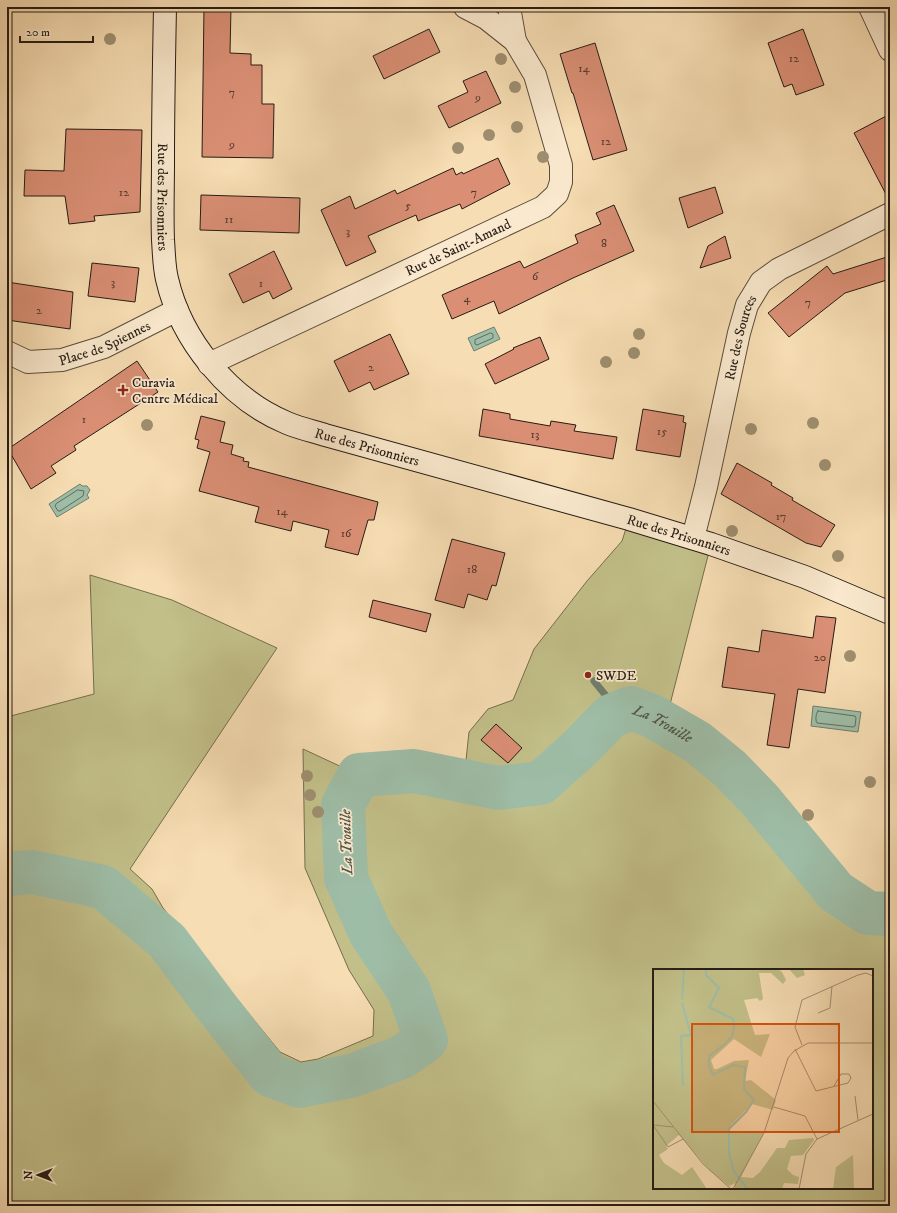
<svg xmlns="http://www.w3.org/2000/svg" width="897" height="1213" viewBox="0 0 897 1213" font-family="'IM FELL DW Pica',serif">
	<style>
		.green { fill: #c2bf89; stroke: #746e4f; fill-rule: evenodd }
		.water { fill: #9ebda7; stroke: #6e7d6d }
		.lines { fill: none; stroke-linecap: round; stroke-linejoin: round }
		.shore { stroke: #626c5e; stroke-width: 1 }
		.stream { stroke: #6e7d6d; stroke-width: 7 }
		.river { stroke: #9ebda7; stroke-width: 44 }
		.building { fill: #da8f75; stroke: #261c15 }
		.street-casing { stroke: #5a4c3c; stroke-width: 24 }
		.secondary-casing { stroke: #261c15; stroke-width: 24 }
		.street { stroke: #fae9ce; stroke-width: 22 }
		.secondary { stroke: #fae9ce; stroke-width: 22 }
		.tree { fill: #9e8e6f }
		.poi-dot { fill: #8f2418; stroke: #fae9ce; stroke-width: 1.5 }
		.labels { text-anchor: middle; stroke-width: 3.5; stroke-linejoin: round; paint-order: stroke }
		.number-label { font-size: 12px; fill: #53392d }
		.street-label { font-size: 14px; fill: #261c15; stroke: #fae9ce }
		.poi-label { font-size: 14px; fill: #261c15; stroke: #fae9ce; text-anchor: start }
		.water-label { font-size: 15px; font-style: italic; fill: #505448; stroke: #fae9ce }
		.inset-river { fill: none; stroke: #9ebda7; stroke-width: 2 }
		.inset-road { fill: none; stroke: #a39074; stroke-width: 1 }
		.view { fill: #d5530d; fill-opacity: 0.15; stroke: #d5530d; stroke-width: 2 }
		.inset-edge { fill: none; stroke: #261c15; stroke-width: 2 }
	</style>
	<rect width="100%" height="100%" fill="#f7ddb3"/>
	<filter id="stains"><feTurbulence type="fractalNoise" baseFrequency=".005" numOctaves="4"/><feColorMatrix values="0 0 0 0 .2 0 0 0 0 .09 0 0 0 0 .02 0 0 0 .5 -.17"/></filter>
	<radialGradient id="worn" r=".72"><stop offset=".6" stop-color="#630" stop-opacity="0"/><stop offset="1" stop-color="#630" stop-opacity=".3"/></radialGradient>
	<path class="green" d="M 629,519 L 711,544 L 665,724 L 697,742 L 730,769 L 760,800 L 836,892 L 878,899 L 890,906 L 890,1206 L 7,1206 L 7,717 L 94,694 L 90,575 L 172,600 L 277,648 L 130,869 L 152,889 L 163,908 L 280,1052 L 301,1062 L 318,1059 L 373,1036 L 374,1010 L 349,970 L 305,868 L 303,749 L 359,775 L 414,771 L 477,783 L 466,760 L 469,732 L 488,709 L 513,700 L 534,649 L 587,581 L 622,541 ZM 654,970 L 872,970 L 872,1188 L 654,1188 Z"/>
	<path class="water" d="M 494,327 L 500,339 L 474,351 L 468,338 Z
		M 80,484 L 82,486 L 87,486 L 90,490 L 87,495 L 89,498 L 57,517 L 49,504 Z
		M 813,706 L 861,712 L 858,732 L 811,726 Z"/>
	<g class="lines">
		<path class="shore" d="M 491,333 L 493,334 L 493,338 L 477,345 L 475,344 L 475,340 Z
			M 78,490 L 84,491 L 83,496 L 60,511 L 58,511 L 55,506 L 56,504 Z
			M 818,711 L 855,716 L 856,718 L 855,726 L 853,727 L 817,723 C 815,720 816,713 818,711 Z"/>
		<path class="stream" d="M 594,681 L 620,713"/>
		<path class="river" id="s1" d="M 7,874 L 32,872 L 103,887 L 167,941 L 215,1005 L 270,1075 L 299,1086 L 351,1076 L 402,1057 L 426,1040 L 409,991 L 371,934 L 346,878 L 343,805 L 359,775 L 414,771 L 498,788 L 541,783 L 581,747 L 611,716 L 631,708 L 652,716 L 697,742 L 730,769 L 760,800 L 836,892 L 868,913 L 890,914"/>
	</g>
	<path class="building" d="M 204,7 L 231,7 L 230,53 L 251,54 L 251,65 L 262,65 L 262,104 L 274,104 L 273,158 L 202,157 Z
		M 429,29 L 440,52 L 384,79 L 373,56 Z
		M 803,29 L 824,85 L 796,95 L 792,84 L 784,87 L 768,43 Z
		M 595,43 L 627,150 L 593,160 L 573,93 L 572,93 L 560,54 Z
		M 486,71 L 501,103 L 449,128 L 438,106 L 468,92 L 463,81 Z
		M 890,114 L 890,202 L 854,133 Z
		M 66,129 L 142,130 L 140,212 L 94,216 L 95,221 L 69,224 L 65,196 L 24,196 L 25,170 L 64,171 Z
		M 498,158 L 510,184 L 462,209 L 460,204 L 418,221 L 416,215 L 368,236 L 376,252 L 346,266 L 321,210 L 350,196 L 355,209 L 395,190 L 397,194 L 453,168 L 456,175 L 462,172 L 463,174 Z
		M 715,187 L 723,213 L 688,228 L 679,198 Z
		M 201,195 L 300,198 L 299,233 L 200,230 Z
		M 614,205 L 634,251 L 573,278 L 499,314 L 494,301 L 452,319 L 442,295 L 520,261 L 524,268 L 578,243 L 575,235 L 601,224 L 596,213 Z
		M 725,236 L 731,258 L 700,268 L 708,246 Z
		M 274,251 L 292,289 L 273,299 L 269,291 L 243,303 L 229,274 Z
		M 890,256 L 890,279 L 845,293 L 789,337 L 768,313 L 827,266 L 833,274 Z
		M 92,263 L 139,268 L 135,302 L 88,296 Z
		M 7,282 L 73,292 L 70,329 L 7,320 Z
		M 390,334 L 409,374 L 374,390 L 370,382 L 349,392 L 334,361 Z
		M 540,337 L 549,359 L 495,384 L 485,364 L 514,349 L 513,348 Z
		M 137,361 L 158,392 L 74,446 L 76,450 L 51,466 L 56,473 L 31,489 L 8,449 Z
		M 483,409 L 510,414 L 510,419 L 550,426 L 551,421 L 576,425 L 574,431 L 617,437 L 613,459 L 479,436 Z
		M 643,409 L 684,416 L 683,422 L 686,423 L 680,457 L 636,450 Z
		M 201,416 L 225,422 L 220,442 L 233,445 L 231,454 L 244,458 L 243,461 L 249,462 L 248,467 L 378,502 L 374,520 L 368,520 L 358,555 L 325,547 L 329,530 L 293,521 L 291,531 L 255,522 L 259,507 L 199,491 L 210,452 L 197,448 L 199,440 L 195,439 Z
		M 737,463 L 772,483 L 771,485 L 793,498 L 792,500 L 835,525 L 821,547 L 806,543 L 721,494 Z
		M 452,539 L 505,553 L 496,586 L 492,585 L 487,600 L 468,594 L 464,608 L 435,600 Z
		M 373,600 L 431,614 L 426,632 L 369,617 Z
		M 816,616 L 836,618 L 825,693 L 798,689 L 789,748 L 767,745 L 775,694 L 722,687 L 728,647 L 759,652 L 762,630 L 813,638 Z
		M 496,724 L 522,748 L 508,763 L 481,740 Z"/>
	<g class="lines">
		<g class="street-casing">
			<g id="street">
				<path d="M 465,7 L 486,18 L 515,41"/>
				<path d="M 870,7 L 890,50"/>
				<path id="s2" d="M 7,352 L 28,362 L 62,360 L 104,347 L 177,310"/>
				<path id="s3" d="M 209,364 L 543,207 L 557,194 L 561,182 L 561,165 L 535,75 L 515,41 L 509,7"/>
				<path id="s4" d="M 693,538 L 706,487 L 739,333 L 747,305 L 761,282 L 779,269 L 890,214"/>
			</g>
		</g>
		<g class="secondary-casing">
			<g id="secondary">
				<path id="s5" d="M 165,7 C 164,58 163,110 163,161 C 163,188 162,214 163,240 C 164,253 164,267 167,279 C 181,340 229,399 287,423 C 299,428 312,431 325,435 L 629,519 L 711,544 L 805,577 L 890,613"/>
			</g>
		</g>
		<use href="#street" class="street"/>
		<use href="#secondary" class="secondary"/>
	</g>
	<g class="tree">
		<circle cx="110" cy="39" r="6"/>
		<circle cx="501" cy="59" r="6"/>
		<circle cx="515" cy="87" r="6"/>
		<circle cx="517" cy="127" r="6"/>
		<circle cx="489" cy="135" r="6"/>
		<circle cx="458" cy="148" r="6"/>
		<circle cx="543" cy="157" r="6"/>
		<circle cx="639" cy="334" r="6"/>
		<circle cx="634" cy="353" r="6"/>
		<circle cx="606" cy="362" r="6"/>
		<circle cx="813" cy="423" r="6"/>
		<circle cx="147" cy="425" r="6"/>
		<circle cx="751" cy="429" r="6"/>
		<circle cx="825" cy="465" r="6"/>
		<circle cx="732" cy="531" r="6"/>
		<circle cx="838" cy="556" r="6"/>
		<circle cx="850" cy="656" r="6"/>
		<circle cx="307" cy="776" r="6"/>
		<circle cx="870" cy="782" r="6"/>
		<circle cx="310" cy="795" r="6"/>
		<circle cx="318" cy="812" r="6"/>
		<circle cx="808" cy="815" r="6"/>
	</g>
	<g class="poi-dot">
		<path d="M121 384h4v4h4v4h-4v4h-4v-4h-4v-4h4z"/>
		<circle cx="588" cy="675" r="4"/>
	</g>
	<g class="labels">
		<g class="number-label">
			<text x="794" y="62">12</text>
			<text x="584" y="72">14</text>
			<text x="232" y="96">7</text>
			<text x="478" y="101">9</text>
			<text x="606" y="145">12</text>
			<text x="232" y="148">9</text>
			<text x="124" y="196">12</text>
			<text x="474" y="196">7</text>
			<text x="408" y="209">5</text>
			<text x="229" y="223">11</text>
			<text x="348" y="235">3</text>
			<text x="604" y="247">8</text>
			<text x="535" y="280">6</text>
			<text x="113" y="286">3</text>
			<text x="261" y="287">1</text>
			<text x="467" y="302">4</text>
			<text x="808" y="306">7</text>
			<text x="39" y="314">2</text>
			<text x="371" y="371">2</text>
			<text x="84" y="423">1</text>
			<text x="662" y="435">15</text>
			<text x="535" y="438">13</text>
			<text x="282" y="515">14</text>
			<text x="781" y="520">17</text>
			<text x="346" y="537">16</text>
			<text x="472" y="573">18</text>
			<text x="820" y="661">20</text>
		</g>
		<g class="street-label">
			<text dy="5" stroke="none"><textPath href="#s5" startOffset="190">Rue des Prisonniers</textPath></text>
			<text dy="5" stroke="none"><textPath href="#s3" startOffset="275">Rue de Saint-Amand</textPath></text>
			<text dy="5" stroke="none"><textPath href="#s4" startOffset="206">Rue des Sources</textPath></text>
			<text dy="5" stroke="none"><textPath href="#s2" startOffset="103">Place de Spiennes</textPath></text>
			<text dy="5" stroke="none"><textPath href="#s5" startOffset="550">Rue des Prisonniers</textPath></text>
			<text dy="5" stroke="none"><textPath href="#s5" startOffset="874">Rue des Prisonniers</textPath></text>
		</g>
		<g class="poi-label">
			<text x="132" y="387">Curavia<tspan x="132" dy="16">Centre Médical</tspan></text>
			<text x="596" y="680">SWDE</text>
		</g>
		<g class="water-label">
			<text dy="5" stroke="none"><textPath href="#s1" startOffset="1145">La Trouille</textPath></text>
			<text transform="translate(346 842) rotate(-92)" y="5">La Trouille</text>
		</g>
	</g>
	<g transform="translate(653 969)">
		<rect width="220" height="220" fill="#f7ddb3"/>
		<path d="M 0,0 L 125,0 L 129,3 L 133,11 L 130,15 L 118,4 L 106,4 L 110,30 L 107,32 L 104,29 L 91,31 L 102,66 L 117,65 L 108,88 L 81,70 L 58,91 L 61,100 L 64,100 L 81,92 L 96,91 L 92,112 L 98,111 L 123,131 L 120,141 L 99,135 L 78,156 L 76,164 L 111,164 L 88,208 L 100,209 L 107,203 L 124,179 L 132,179 L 136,171 L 160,169 L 161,171 L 150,186 L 138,187 L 134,200 L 140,206 L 146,208 L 145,215 L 131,214 L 129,220 L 82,220 L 82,214 L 76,217 L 58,203 L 26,166 L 13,177 L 15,180 L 6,186 L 11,194 L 29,206 L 39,198 L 54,220 L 0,220 ZM 136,0 L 150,0 L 152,6 L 144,9 ZM 200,186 L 201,220 L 180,220 L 183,198 Z" fill="#c2bf89"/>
		<path class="inset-river" d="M 53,0 L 53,6 L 66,19 L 56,38 L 80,50 L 81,58 L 79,67 L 72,75 L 56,87 L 56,97 L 60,106 L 80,96 L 92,98 L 91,120 L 101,131 L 93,143 L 76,160 L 76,185 L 81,203 L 95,220M 29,30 L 31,0M 29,34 L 38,66 L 28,67 L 30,116"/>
		<path class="inset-road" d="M 165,44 L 177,39 L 179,17M 149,76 L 142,58 L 149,31 L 205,6 L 213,4 L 220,7M 142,80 L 163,122 L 195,114 L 198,109 L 196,105 L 188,105 L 181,117M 202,127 L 205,151M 0,132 L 50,195 L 78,220M 121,138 L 152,147 L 164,170M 0,156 L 15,178 L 30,170M 1,156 L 20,158M 80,220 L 111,164 L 135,89 L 141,82 L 155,74 L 220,74M 146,220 L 153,185 L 164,170 L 220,145"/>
		<path class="view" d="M 39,55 L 186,55 L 186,163 L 39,163 Z"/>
		<rect width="220" height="220" class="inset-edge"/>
	</g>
	<rect width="897" height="1213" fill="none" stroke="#f7ddb3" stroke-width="24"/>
	<rect x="8" y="8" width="881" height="1197" fill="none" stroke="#261c15" stroke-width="2"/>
	<rect x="12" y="12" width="873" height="1189" fill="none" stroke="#261c15"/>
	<g transform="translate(38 1175) rotate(270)" stroke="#fae9ce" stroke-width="3" paint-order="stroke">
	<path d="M0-3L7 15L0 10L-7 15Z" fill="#261c15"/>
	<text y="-6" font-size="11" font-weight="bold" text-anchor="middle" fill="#261c15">N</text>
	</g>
	<path d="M20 36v6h73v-6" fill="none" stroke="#261c15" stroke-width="2"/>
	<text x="26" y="36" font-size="12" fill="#261c15" stroke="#fae9ce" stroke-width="3" paint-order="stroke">20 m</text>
	<rect width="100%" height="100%" filter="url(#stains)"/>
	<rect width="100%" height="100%" fill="url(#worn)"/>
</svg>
